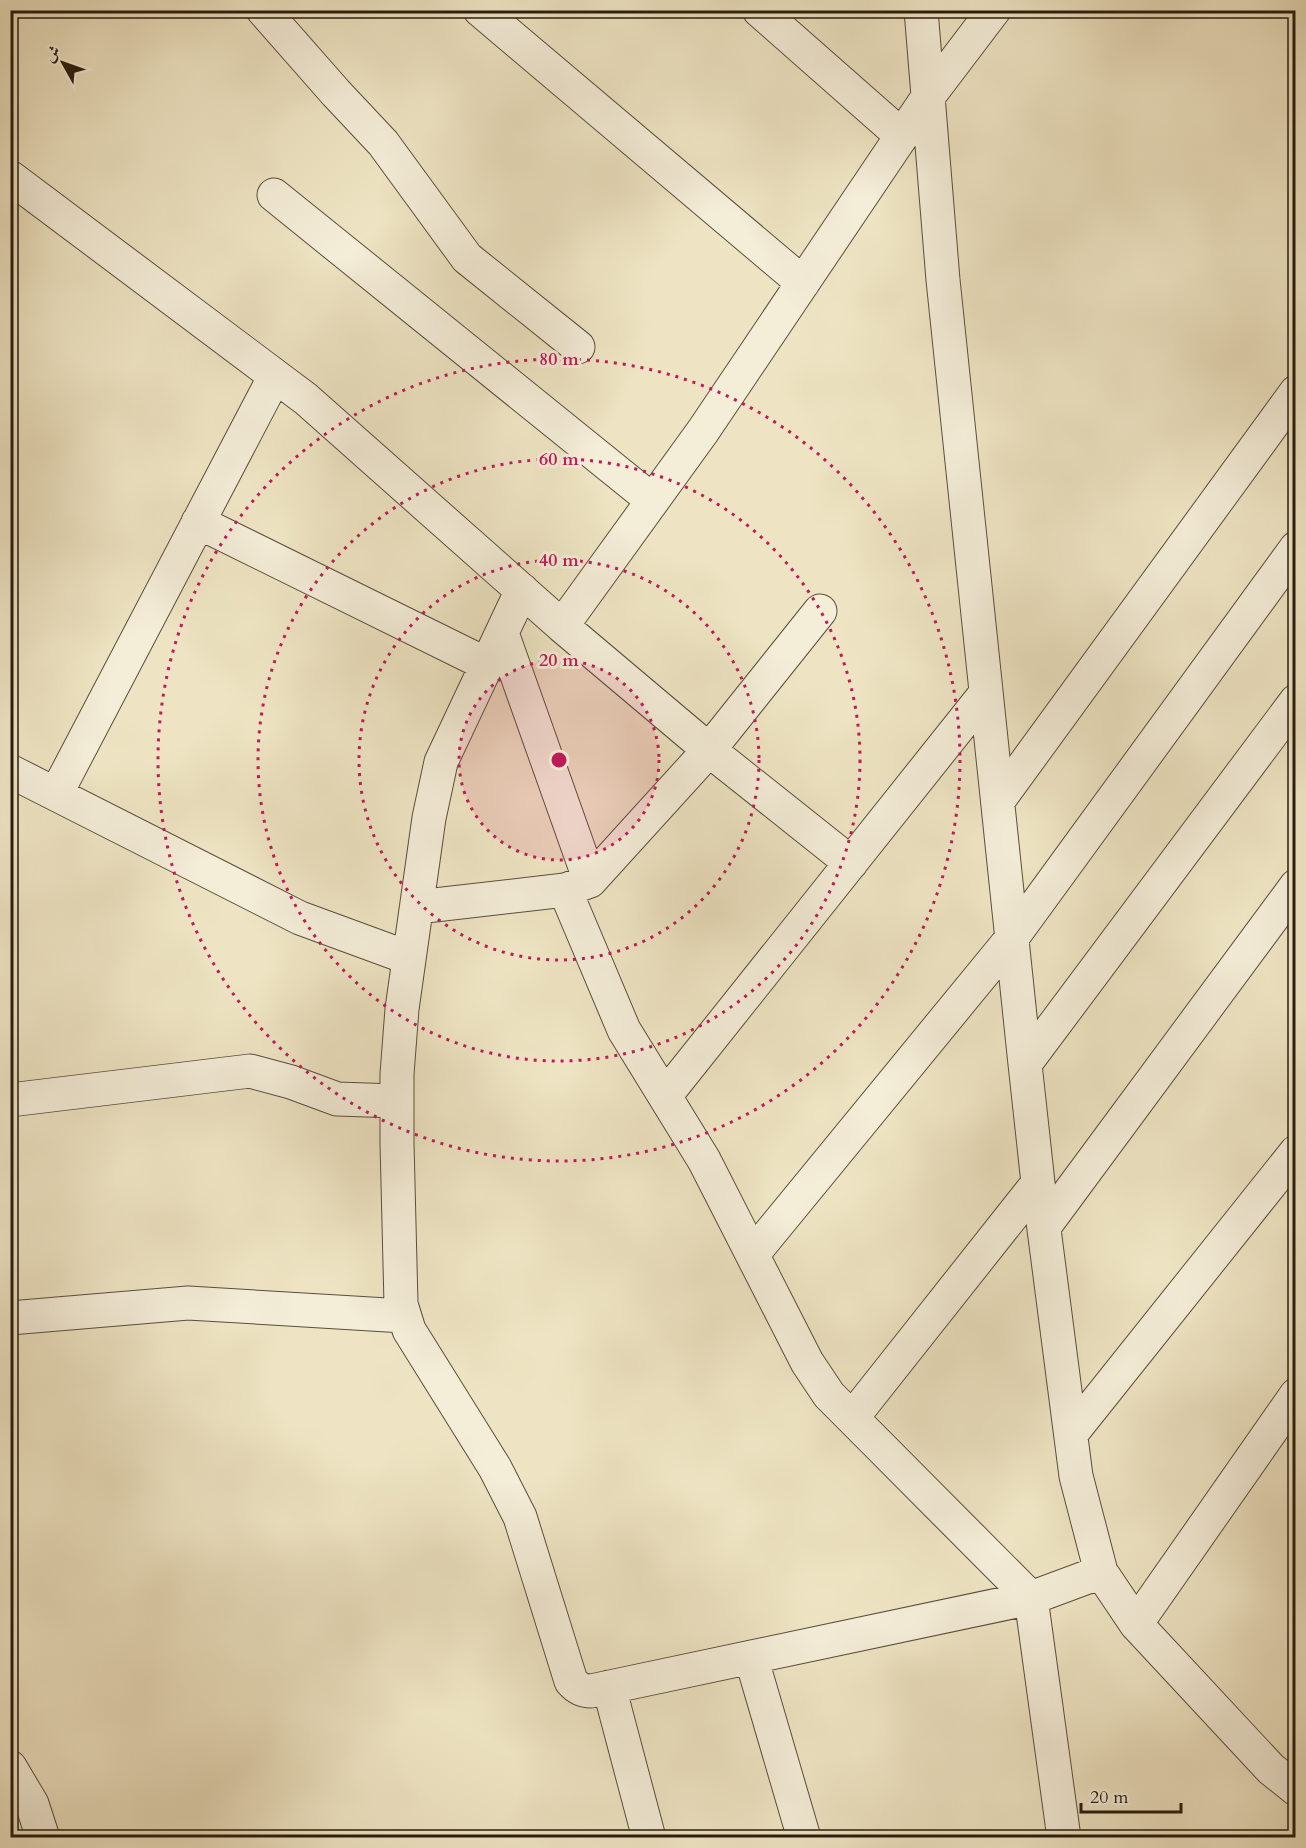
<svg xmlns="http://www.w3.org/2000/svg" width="1306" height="1848" viewBox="0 0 1306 1848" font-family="Cardo,Amiri,serif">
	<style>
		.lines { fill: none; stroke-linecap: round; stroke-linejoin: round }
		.street-casing { stroke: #5a4e3c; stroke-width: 35 }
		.street { stroke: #f4edd8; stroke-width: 33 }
		.ring { fill: none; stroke: #c2185b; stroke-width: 3; stroke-dasharray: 3 6 }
		.centre { fill: #c2185b; stroke: #f4edd8; stroke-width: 3 }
		.ring-label { font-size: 18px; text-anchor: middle; font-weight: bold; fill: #c2185b; stroke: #f4edd8; stroke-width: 6; stroke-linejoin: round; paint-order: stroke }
	</style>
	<rect width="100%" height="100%" fill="#eee4c3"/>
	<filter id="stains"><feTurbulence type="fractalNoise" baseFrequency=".00333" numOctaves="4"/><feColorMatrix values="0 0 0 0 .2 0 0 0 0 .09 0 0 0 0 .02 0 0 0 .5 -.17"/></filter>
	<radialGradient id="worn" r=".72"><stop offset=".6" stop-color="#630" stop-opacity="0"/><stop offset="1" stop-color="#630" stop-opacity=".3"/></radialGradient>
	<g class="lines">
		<g class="street-casing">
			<path id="street" d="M 263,10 L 336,93 L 383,143 L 467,258 L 578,347
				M 480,10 L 803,283
				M 759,10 L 902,136
				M 921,10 L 943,280 L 1025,1064 L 1038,1183 L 1076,1476 L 1101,1572 L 1136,1624 L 1271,1769 L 1296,1789
				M 10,177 L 306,399 L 562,626 L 709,750 L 851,863
				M 274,195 L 652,500
				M 198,522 L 486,664
				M 522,590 L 441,762 L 429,818 L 402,1009 L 397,1074 L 397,1143 L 401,1304 L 409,1330 L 495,1468 L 520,1517 L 571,1681 C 577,1688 582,1691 591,1691 L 1031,1598 L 1101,1572
				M 562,626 L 703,431 L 928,97 L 994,10
				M 502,633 L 590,881
				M 10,771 L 300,918 L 409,958
				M 56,794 L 275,376
				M 998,801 L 1296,392
				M 565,890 L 624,1030 L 704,1160 L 807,1362 L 829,1395 L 1031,1598 L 1064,1838
				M 417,907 L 565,890 L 590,881 L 709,750 L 820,611
				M 1025,1064 L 1296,701
				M 665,1096 L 986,693
				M 10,1100 L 250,1071 L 291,1082 L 337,1099 L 396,1101
				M 1044,1227 L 1296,886
				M 753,1254 L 1012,938 L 1296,548
				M 10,1318 L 188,1303 L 404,1316
				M 852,1418 L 1038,1183
				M 1071,1434 L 1296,1152
				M 1136,1624 L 1296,1395
				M 751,1657 L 804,1838
				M 609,1687 L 649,1838
				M 10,1767 L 32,1804 L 43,1838"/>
		</g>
		<use href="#street" class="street"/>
	</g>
	<circle cx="559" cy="760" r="100" fill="#c2185b" fill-opacity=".12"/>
	<g class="ring">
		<circle cx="559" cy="760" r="100"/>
		<circle cx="559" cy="760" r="200"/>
		<circle cx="559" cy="760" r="301"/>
		<circle cx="559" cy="760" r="401"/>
	</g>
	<circle cx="559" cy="760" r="9" class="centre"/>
	<g class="ring-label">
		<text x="559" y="365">80 m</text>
		<text x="559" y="465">60 m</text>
		<text x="559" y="566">40 m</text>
		<text x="559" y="666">20 m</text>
	</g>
	<rect width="1306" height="1848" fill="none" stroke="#eee4c3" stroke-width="36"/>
	<rect x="12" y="12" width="1282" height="1824" fill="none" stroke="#281c0f" stroke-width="3"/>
	<rect x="18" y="18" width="1270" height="1812" fill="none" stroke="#281c0f" stroke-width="1.5"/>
	<g transform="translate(63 63) rotate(310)" stroke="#f4edd8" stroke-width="4.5" paint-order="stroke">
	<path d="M0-4.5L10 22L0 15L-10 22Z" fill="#281c0f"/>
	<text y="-9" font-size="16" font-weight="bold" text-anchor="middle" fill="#281c0f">ش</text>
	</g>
	<path d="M1081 1803v9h100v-9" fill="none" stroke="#281c0f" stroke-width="3"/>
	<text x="1090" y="1803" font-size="18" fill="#281c0f" stroke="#f4edd8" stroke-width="4.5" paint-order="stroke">20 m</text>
	<rect width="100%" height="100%" filter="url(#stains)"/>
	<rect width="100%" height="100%" fill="url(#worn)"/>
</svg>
